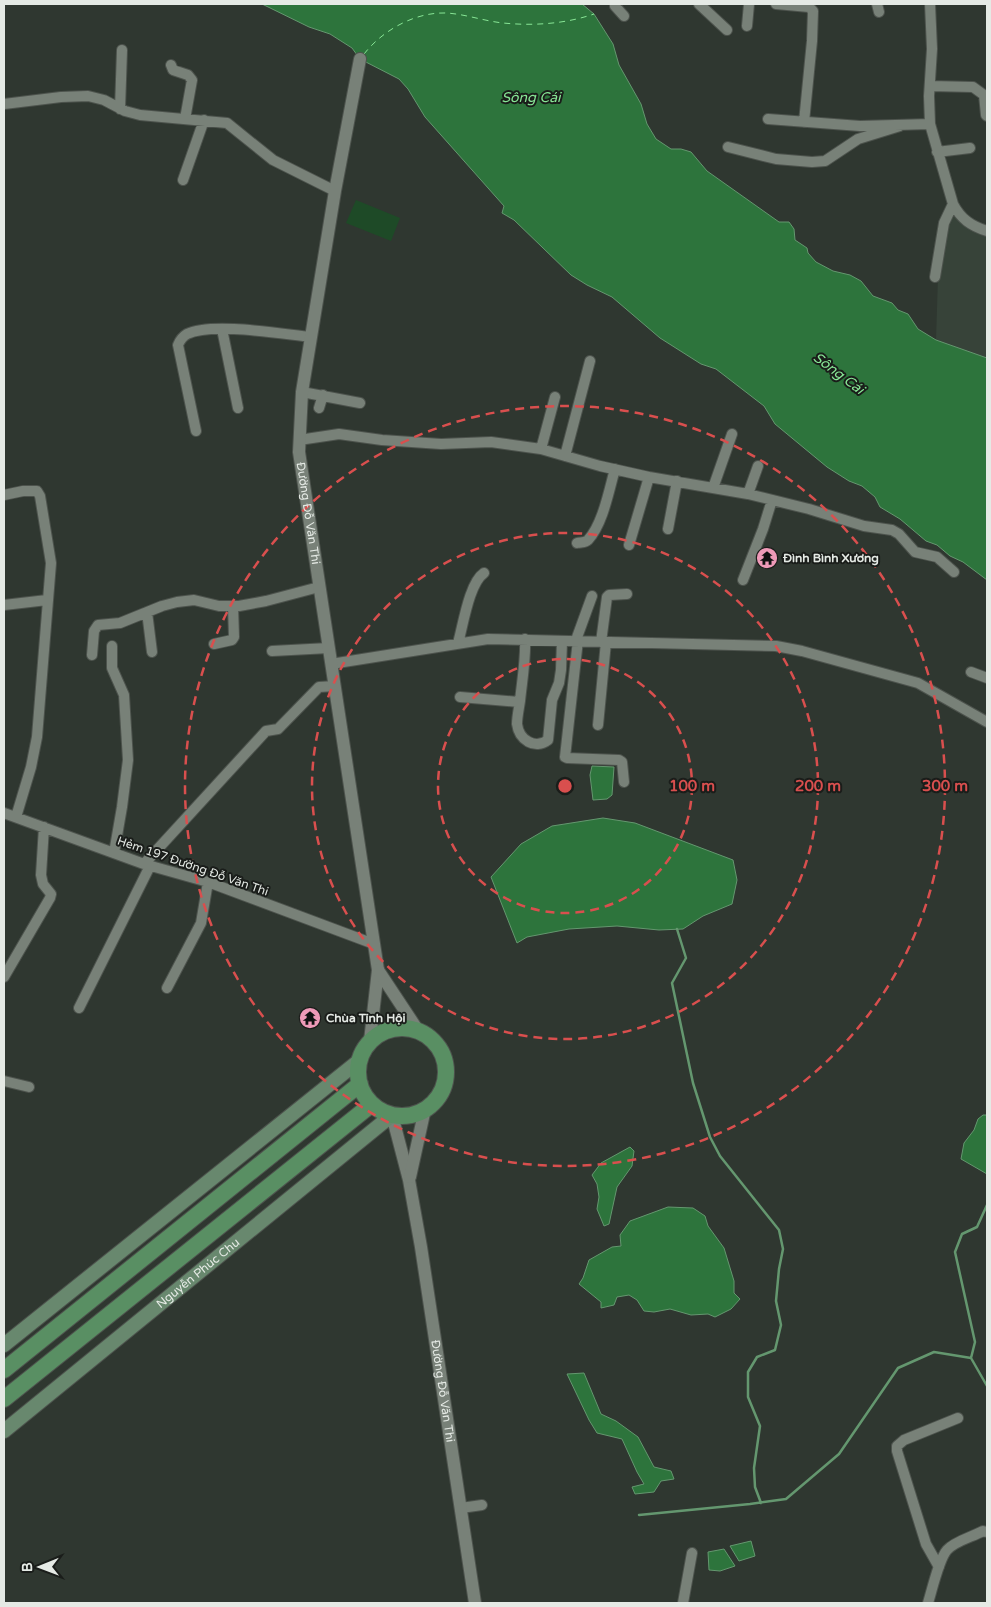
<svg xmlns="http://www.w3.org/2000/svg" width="991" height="1607" viewBox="0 0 991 1607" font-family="'Varela Round',sans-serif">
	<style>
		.built { fill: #374339 }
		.green { fill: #1e4a27 }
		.water { fill: #2d743c; stroke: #64976f }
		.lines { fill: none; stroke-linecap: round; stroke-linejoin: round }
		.stream { stroke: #64976f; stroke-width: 2.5 }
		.ferry { stroke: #88e696; stroke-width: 1; stroke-dasharray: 6 5; stroke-linecap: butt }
		.minor-casing { stroke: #4d534d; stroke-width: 12 }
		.tertiary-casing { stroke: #4d534d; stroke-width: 14 }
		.secondary-casing { stroke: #4d534d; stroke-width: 16 }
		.primary-casing { stroke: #4d534d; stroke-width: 18 }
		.minor { stroke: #788178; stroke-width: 10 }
		.tertiary { stroke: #788178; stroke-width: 12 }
		.secondary { stroke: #68886e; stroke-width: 14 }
		.primary { stroke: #598f63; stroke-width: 16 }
		.ring { fill: none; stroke: #d94f4e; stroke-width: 2.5; stroke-dasharray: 9 6 }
		.labels { text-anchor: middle; stroke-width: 4; stroke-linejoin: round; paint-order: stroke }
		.street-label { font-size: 12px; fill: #e5eae5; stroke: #1a1d1a }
		.poi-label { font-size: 12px; font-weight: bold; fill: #e5eae5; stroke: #1a1d1a; text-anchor: start }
		.water-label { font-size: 14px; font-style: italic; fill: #88e696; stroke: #1a1d1a }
		.centre { fill: #d94f4e; stroke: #1a1d1a; stroke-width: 2.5 }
		.ring-label { font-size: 15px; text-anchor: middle; font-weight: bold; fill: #d94f4e; stroke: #1a1d1a; stroke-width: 4; stroke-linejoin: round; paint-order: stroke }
	</style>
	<rect width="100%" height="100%" fill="#2f3730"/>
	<path class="built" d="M 953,210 L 987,234 L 987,358 L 936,340 L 938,276 L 945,233 Z"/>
	<path class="green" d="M 356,200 L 400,218 L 391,241 L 346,223 Z"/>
	<path class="water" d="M 262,4 L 582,4 L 594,14 L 613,44 L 619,65 L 641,104 L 647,124 L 656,139 L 671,149 L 681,149 L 691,152 L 707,171 L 779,222 L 789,222 L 794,229 L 795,240 L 807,248 L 808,253 L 816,262 L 833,271 L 850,275 L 861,281 L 873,296 L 892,303 L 898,310 L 908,314 L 918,329 L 936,340 L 987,358 L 987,580 L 963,562 L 950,556 L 937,545 L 926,541 L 900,519 L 880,507 L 875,497 L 862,486 L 849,481 L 827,467 L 775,424 L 764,406 L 716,369 L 701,364 L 660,338 L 612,297 L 587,285 L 571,275 L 514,220 L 502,213 L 504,206 L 425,117 L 408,89 L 399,79 L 360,59 L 352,48 L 330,34 L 309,27 Z
		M 592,766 L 614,767 L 612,795 L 607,799 L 593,800 L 590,775 Z
		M 603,818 L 635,823 L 733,860 L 737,880 L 732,904 L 703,916 L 683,929 L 659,930 L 617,926 L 569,929 L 527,937 L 517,943 L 491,877 L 521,844 L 552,826 Z
		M 983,1115 L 987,1115 L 987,1174 L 961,1159 L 964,1143 L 974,1130 L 978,1119 Z
		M 630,1147 L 634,1151 L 632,1166 L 617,1187 L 609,1224 L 604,1226 L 597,1209 L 599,1197 L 597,1184 L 592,1175 L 601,1163 Z
		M 668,1207 L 693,1208 L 705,1216 L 708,1226 L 724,1248 L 734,1281 L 734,1293 L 740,1299 L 731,1309 L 715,1317 L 708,1314 L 691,1315 L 670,1309 L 654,1312 L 644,1311 L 637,1300 L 629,1295 L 617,1297 L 614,1305 L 601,1308 L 601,1302 L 579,1284 L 583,1278 L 589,1260 L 612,1247 L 621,1246 L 620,1235 L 630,1221 Z
		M 584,1373 L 601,1414 L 616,1421 L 638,1437 L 654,1467 L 671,1471 L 674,1479 L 661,1481 L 654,1492 L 635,1494 L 632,1487 L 644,1484 L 637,1472 L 622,1439 L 597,1433 L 589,1420 L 567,1374 Z
		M 751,1541 L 755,1556 L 739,1561 L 730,1546 Z
		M 724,1549 L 735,1566 L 720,1571 L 709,1570 L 708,1552 Z"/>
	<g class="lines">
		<path class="stream" d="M 677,929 L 686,958 L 672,983 L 693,1083 L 710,1137 L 720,1156 L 779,1230 L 783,1249 L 779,1269 L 776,1301 L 781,1325 L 775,1350 L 757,1357 L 748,1372 L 748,1397 L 760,1426 L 754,1468 L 755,1487 L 761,1503
			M 971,1358 L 975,1342 L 955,1252 L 962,1234 L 977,1227 L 987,1205
			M 639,1515 L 750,1504 L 786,1499 L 839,1454 L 898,1368 L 934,1352 L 971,1358 L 987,1386"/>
		<path class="ferry" d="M 364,54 C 383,30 415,12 446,13 C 465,14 484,21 503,23 C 533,26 565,24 594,14"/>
		<g class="minor-casing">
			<path id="minor" d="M 616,4 L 615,6 L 624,16
				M 699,4 L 727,30
				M 776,4 L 809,7 L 813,11 L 812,41 L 804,122
				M 877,4 L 879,12
				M 930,4 L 932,49 L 929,96 L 930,124 L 953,204 C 961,219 971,226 987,231
				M 747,26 L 749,4
				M 171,65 L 173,70 L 188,75 L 192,80 L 185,119
				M 930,86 L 973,87 L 984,95 L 986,115 L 987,116
				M 4,104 L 61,97 L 88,96 L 104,100 L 125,111 L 140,115 L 227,123 L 273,160 L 335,191
				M 120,109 L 122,50
				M 768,119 L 860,126 L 930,124
				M 728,147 L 776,159 L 812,162 L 825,161 L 858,139 L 900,126
				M 937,152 L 970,148
				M 183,180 L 204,120
				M 935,277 L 944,223 L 953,204
				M 222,329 L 238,408
				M 302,392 L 360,403
				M 319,408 L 323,395
				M 196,431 L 178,345 C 180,340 182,337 187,334 C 212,322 281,334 311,337
				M 299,440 L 339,434 L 382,440 L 441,444 L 491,442 L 541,449 L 600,466 L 649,477 L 748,494 L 809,509 L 864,526 L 892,530 L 899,534 L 915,552 L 937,557 L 954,572
				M 541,449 L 555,397
				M 565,456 L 590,361
				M 713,488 L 732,434
				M 748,494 L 758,466
				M 4,495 L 23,491 L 37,491 L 40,496 L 51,563 L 37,737 L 31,767 L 16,817
				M 668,529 L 677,481
				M 577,543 C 581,542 585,543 588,540 C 603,524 609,490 615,469
				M 629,545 L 649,477
				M 743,580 L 763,529 L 772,500
				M 4,605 L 47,600
				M 147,612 L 152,652
				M 525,639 C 526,659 522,681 520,701 C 519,708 517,717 517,724 C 519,740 535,750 548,740 L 552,700 L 559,683 L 561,670 L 562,641
				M 576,640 L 592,596
				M 578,640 L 565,757 L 567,758 L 619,760 L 622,762 L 624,782
				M 601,642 L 607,597 L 609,595 L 627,594
				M 458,643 C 463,626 469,583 484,573
				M 214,644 L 232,640 L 234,637 L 233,606
				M 112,646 L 112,668 L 124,695 L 128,760 L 122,807 L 114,853
				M 272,651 L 329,648
				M 92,655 L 94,631 L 98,625 L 120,623 L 162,606 L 177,602 L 194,600 L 219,606 L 239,606 L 266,601 L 319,587
				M 331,664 L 488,639 L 776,646 L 802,651 L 918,683 L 987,722
				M 971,672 L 987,678
				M 460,697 L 519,702
				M 598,725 L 606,642
				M 4,813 L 144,864 L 208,882 L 374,944
				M 144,864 L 266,731 L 278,729 L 319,687 L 335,686
				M 4,977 L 50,898 L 51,894 L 43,884 L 41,875 L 44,827
				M 167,988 L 201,923 L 208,882
				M 79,1008 L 150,866
				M 4,1081 L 29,1087
				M 461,1508 L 482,1505
				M 939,1567 L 926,1544 L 897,1451 L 897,1446 L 904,1440 L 958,1418
				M 683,1603 L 692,1553
				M 928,1603 C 932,1590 939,1559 947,1550 C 955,1541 972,1537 983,1531 L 987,1532"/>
		</g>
		<g class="tertiary-casing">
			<g id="tertiary">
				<path id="s1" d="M 360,59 L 335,191 L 302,392 L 299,452 L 378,970 L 370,1041"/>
				<path d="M 378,970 L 419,1032"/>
				<path id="s2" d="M 392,1115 L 409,1180 L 421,1247 L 475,1603"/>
				<path d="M 410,1177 L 425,1109"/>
			</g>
		</g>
		<g class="secondary-casing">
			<g id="secondary">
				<path d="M 4,1345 L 360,1060"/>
				<path id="s3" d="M 4,1431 L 392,1115"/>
			</g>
		</g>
		<g class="primary-casing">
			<path id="primary" d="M358 1072a44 44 0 1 1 88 0a44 44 0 1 1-88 0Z
				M 4,1370 L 360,1084
				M 4,1399 L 372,1104"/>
		</g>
		<use href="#minor" class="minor"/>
		<use href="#tertiary" class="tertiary"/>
		<use href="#secondary" class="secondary"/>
		<use href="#primary" class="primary"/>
	</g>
	<g class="ring">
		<circle cx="565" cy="786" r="127"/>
		<circle cx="565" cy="786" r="253"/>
		<circle cx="565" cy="786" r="380"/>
	</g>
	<defs>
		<g id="temple-disc" transform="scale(1.125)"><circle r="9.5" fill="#ef9ab8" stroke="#1a1d1a"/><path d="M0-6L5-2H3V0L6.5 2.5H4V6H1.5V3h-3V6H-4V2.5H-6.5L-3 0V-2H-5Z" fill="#111"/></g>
	</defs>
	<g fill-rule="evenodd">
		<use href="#temple-disc" x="767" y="558"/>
		<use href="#temple-disc" x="310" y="1018"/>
	</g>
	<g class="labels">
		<g class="street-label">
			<text dy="4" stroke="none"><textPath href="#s1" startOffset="460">Đường Đỗ Văn Thi</textPath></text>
			<text transform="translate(193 866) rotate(19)" y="4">Hẻm 197 Đường Đỗ Văn Thi</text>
			<text dy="4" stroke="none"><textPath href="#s3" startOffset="250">Nguyễn Phúc Chu</textPath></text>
			<text dy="4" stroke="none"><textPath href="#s2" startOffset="281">Đường Đỗ Văn Thi</textPath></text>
		</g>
		<g class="poi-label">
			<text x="783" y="562">Đình Bình Xương</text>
			<text x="326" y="1022">Chùa Tỉnh Hội</text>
		</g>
		<g class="water-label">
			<text x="531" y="102">Sông Cái</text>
			<text transform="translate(839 373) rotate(37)" y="5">Sông Cái</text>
		</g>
	</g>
	<circle cx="565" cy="786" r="8" class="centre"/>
	<g class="ring-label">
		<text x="692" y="791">100 m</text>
		<text x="818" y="791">200 m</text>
		<text x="945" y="791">300 m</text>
	</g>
	<rect width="991" height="1607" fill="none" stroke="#e5eae5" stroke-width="10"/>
	<g transform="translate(40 1567) rotate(269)" stroke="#1a1d1a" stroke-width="4" paint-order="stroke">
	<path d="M0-4L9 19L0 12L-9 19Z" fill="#e5eae5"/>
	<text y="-8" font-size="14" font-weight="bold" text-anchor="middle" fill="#e5eae5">B</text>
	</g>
</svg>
